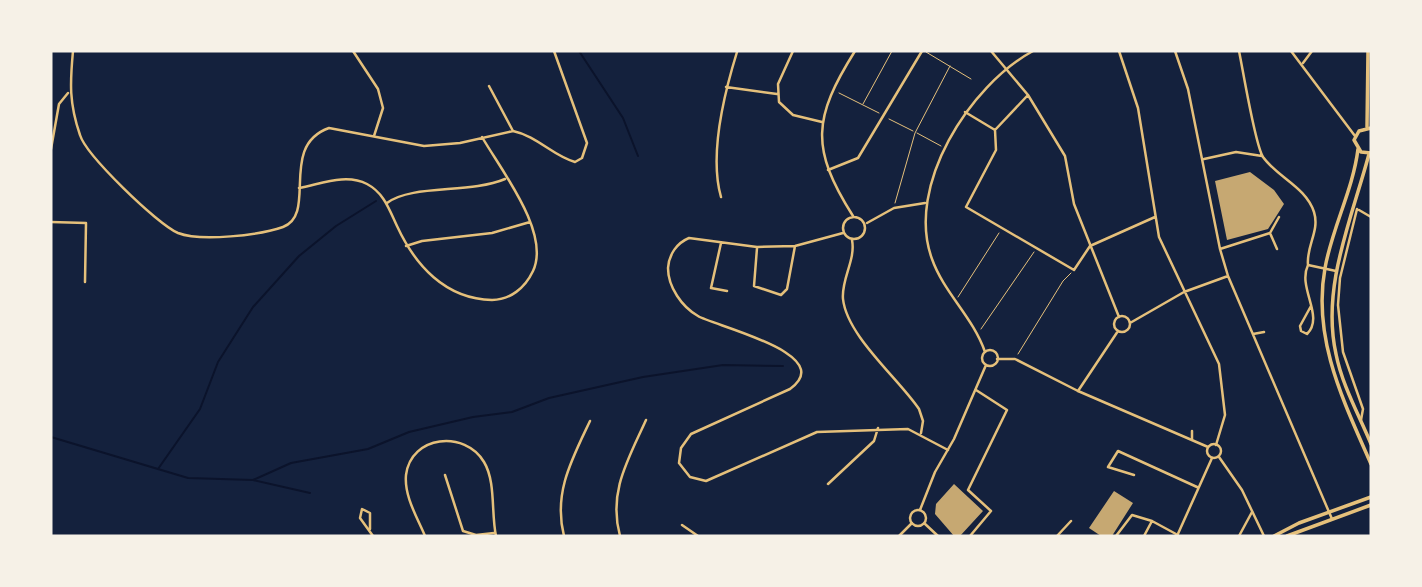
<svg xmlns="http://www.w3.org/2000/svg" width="1422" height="587" viewBox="0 0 1422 587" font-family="'Alegreya Sans',sans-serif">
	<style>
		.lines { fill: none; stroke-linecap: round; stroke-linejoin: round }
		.stream { stroke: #0b132b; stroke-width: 2 }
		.building { fill: #c6a872 }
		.path { stroke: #e5c07b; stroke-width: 1 }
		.minor { stroke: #e5c07b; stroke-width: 2.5 }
		.tertiary { stroke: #e5c07b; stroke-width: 2.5 }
		.secondary { stroke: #e5c07b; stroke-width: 3.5 }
	</style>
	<rect width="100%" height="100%" fill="#14213d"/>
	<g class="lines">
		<path class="stream" d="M 579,51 L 623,118 L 638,156
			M 51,437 L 188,478 L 253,480 L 310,493
			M 158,469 L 200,409 L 218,362 L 253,307 L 299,256 L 336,226 L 376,201
			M 253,480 L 291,463 L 368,449 L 409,432 L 473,417 L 512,412 L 549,398 L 643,377 L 723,365 L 783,366"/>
	</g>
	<path class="building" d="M 1250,172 L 1274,190 L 1284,204 L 1268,229 L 1227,240 L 1215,181 Z
		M 954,484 L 983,511 L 960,536 L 954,536 L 935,514 L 936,504 Z
		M 1114,491 L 1133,503 L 1112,536 L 1101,536 L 1089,528 Z"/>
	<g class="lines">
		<path class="path" d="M 926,52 L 971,79
			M 839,93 L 879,113
			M 863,104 L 892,51
			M 889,119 L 913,131
			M 917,133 L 941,146
			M 895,203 L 915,133 L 950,66
			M 958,297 L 999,233
			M 981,329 L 1034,252
			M 1018,354 L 1063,281 L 1071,273"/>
		<path class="minor" d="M 73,51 C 70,83 69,103 80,135 C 86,155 157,224 178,233 C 201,242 260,235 283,227 C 318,214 278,146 329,128 L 424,146 L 460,143 L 513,131
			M 353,51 L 378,89 L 383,108 L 374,136
			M 793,51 L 778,84 L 779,102 L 793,115 L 822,122
			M 991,51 L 1028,95 L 1065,156 L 1074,204 L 1119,317
			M 1119,51 L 1138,108 L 1159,237 L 1219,364 L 1225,415 L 1216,445
			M 1175,51 L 1188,89 L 1220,249 L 1228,276 L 1332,519
			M 1239,51 C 1243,70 1255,145 1263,157 C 1277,177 1306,187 1314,212 C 1320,231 1306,246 1308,265
			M 1303,63 L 1312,51
			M 489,86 L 513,131 C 537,136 553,156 575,162 L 582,158 L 587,143 L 554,51
			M 726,87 L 777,94
			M 1028,95 L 995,130 L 996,150 L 966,207 L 1074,270 L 1090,246 L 1155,217
			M 965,112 L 995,130
			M 51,149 L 59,104 L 68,93
			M 1204,159 L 1236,152 L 1262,156
			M 828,170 L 858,158 L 922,51
			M 299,188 C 321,184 346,173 367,184 C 384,193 389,209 397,226 C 415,265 445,299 492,300 C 510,300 525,288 533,271 C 551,233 501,170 482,137
			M 721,197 C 709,155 724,94 737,52
			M 387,203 C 412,184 470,194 505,179
			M 1357,209 L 1340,278 L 1338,305 L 1343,352 L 1363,409 L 1361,420
			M 1359,210 L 1371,217
			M 853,216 C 810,148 813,118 855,51
			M843 228a11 11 0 1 1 22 0a11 11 0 1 1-22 0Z
			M 51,222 L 86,223 L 85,282
			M 867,223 L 894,208 L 925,203
			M 843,233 L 795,246 L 757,247 L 689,238 C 677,243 669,254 668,268 C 668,287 682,307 698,316 C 714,326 839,354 790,389 L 691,434 L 681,448 L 679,463 L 690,477 L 706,481 L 817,432 L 908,429 L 948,450
			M 1270,233 L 1279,217
			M 852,240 C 856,260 841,279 843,299 C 847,336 898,378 919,409 L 923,421 L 921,433
			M 721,243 L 711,288 L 727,291
			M 406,246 L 422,241 L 492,233 L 530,222
			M 757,248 L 754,286 L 781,295 L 787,289 L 795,246
			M 1220,249 L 1270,233 L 1277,249
			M 1311,306 L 1300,326 L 1301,331 L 1307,334 C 1325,316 1297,288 1308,265 L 1336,271
			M1114 324a8 8 0 1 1 16 0a8 8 0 1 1-16 0Z
			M 1130,323 L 1184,292 L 1228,276
			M 1253,334 L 1264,332
			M 1078,391 L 1118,331
			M 1192,431 L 1192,439
			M 445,475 L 463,531 L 476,535 L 494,533
			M 1134,475 L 1108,467 L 1118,451 L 1197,487
			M 828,484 L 874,441 L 878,428
			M 682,525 L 698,536
			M 370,529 L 370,513 L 362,509 L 360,518 L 373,536
			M 425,536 C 417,517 404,496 406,475 C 411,435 465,430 484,462 C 496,482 491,513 496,536
			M 564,536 C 553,493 572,459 590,421
			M 620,536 C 608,492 628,460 646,420
			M 970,536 L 991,511 L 968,490 L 1007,410 L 976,390
			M 1057,536 L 1071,521
			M 1116,536 L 1132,515 L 1152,521
			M 1144,536 L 1152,521 L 1176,534
			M 1177,536 L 1212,458
			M 1239,536 L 1252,512"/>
		<path class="tertiary" d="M 1291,51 L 1355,136
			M982 358a8 8 0 1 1 16 0a8 8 0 1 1-16 0Z
			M 985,352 C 973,317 944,293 932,259 C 905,186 970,85 1033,51
			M 997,359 L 1015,359 L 1078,391 L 1208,447
			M1207 451a7 7 0 1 1 14 0a7 7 0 1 1-14 0Z
			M 1219,457 L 1242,490 L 1264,536
			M 920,510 L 935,472 L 954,439 L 986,365
			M910 518a8 8 0 1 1 16 0a8 8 0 1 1-16 0Z
			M 924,523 L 938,536
			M 899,536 L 912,523"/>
		<path class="secondary" d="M 1367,127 L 1368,51
			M 1371,128 L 1359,131 L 1354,140 L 1361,152 L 1371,153
			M 1358,149 C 1353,190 1332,228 1325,268 C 1312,339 1344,402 1371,464
			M 1369,154 C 1352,218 1321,287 1336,354 C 1342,385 1359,415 1371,444
			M 1274,536 L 1299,523 L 1371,497
			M 1287,536 L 1371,505"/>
	</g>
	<rect width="1422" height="587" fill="none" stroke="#f6f1e7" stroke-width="105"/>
</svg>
